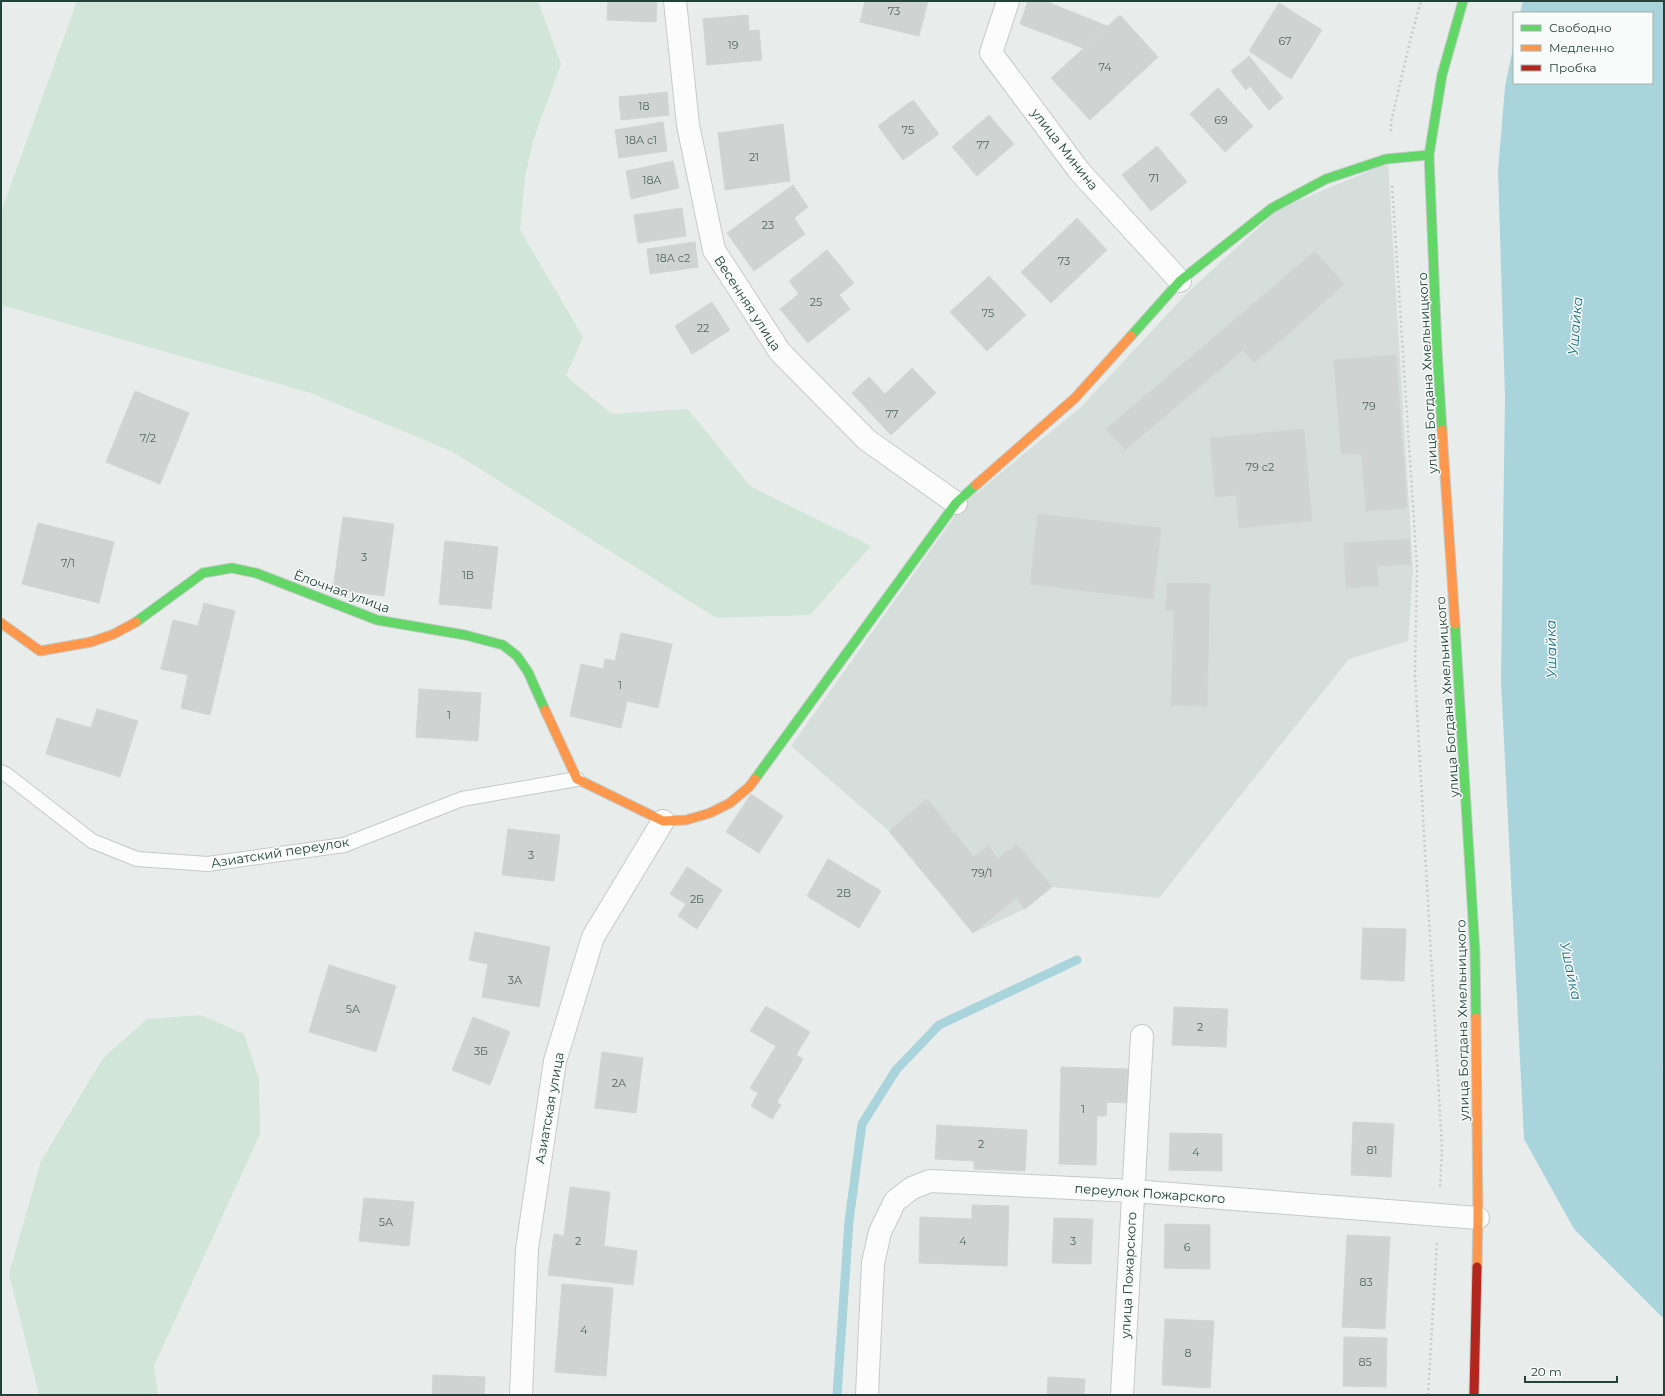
<svg xmlns="http://www.w3.org/2000/svg" width="1665" height="1396" viewBox="0 0 1665 1396" font-family="Montserrat,sans-serif">
	<style>
		.built { fill: #d6dedb }
		.green { fill: #d1e6d8 }
		.water { fill: #a9d4db }
		.lines { fill: none; stroke-linecap: round; stroke-linejoin: round }
		.stream { stroke: #a9d4db; stroke-width: 9 }
		.building { fill: #cfd4d2; stroke: #d1d6d4 }
		.lane-casing { stroke: #c5cac8; stroke-width: 16 }
		.street-casing { stroke: #c5cac8; stroke-width: 24 }
		.fast-casing { stroke: #c3cbc8; stroke-width: 11 }
		.slow-casing { stroke: #c3cbc8; stroke-width: 11 }
		.jam-casing { stroke: #c3cbc8; stroke-width: 11 }
		.path { stroke: #c3ccca; stroke-width: 2.5; stroke-dasharray: 2 3; stroke-linecap: butt }
		.lane { stroke: #fcfcfc; stroke-width: 14 }
		.street { stroke: #fcfcfc; stroke-width: 22 }
		.fast { stroke: #63d668; stroke-width: 9 }
		.slow { stroke: #ff974d; stroke-width: 9 }
		.jam { stroke: #b3261e; stroke-width: 9 }
		.labels { text-anchor: middle; stroke-width: 3; stroke-linejoin: round; paint-order: stroke }
		.number-label { font-size: 11px; fill: #506761 }
		.street-label { font-size: 13px; fill: #24423a; stroke: #f7fbf9 }
		.water-label { font-size: 14px; font-style: italic; fill: #1c6f80; stroke: #f7fbf9 }
	</style>
	<rect width="100%" height="100%" fill="#e8edeb"/>
	<path class="built" d="M 1388,163 L 1413,569 L 1408,641 L 1349,659 L 1159,898 L 1052,887 L 1025,909 L 973,933 L 889,831 L 791,746 L 964,503 L 1081,407 L 1188,292 L 1279,209 Z"/>
	<path class="green" d="M 77,1 L 538,1 L 561,64 L 533,141 L 525,177 L 520,230 L 583,337 L 566,376 L 612,414 L 688,409 L 750,486 L 871,546 L 810,615 L 716,618 L 453,452 L 311,393 L 1,305 L 1,212 Z
		M 201,1015 L 244,1034 L 259,1079 L 260,1134 L 154,1366 L 158,1395 L 39,1395 L 9,1274 L 41,1161 L 103,1058 L 147,1019 Z"/>
	<path class="water" d="M 1523,1 L 1664,1 L 1664,1319 L 1574,1229 L 1524,1139 L 1501,681 L 1505,396 L 1498,170 L 1505,87 L 1514,43 L 1514,83 L 1652,83 L 1652,13 L 1520,13 Z"/>
	<g class="lines">
		<path class="stream" d="M 837,1395 L 849,1221 L 862,1124 L 896,1070 L 939,1025 L 1077,960"/>
	</g>
	<path class="building" d="M 608,1 L 657,1 L 656,22 L 607,20 Z
		M 865,1 L 928,1 L 919,36 L 860,22 Z
		M 1028,1 L 1045,1 L 1107,26 L 1083,48 L 1020,24 Z
		M 1279,3 L 1322,30 L 1291,79 L 1249,51 Z
		M 748,15 L 749,31 L 759,30 L 762,60 L 707,65 L 703,19 Z
		M 1120,15 L 1158,57 L 1090,120 L 1051,78 Z
		M 1249,56 L 1283,98 L 1269,110 L 1250,86 L 1246,90 L 1231,71 Z
		M 1218,88 L 1253,126 L 1225,152 L 1190,114 Z
		M 667,92 L 669,115 L 621,120 L 619,97 Z
		M 913,100 L 939,134 L 903,160 L 878,126 Z
		M 989,115 L 1014,144 L 977,176 L 952,147 Z
		M 663,122 L 667,151 L 619,158 L 615,130 Z
		M 783,124 L 790,181 L 725,190 L 718,133 Z
		M 1157,146 L 1187,182 L 1151,211 L 1122,175 Z
		M 673,161 L 679,188 L 631,199 L 626,171 Z
		M 793,185 L 808,207 L 794,218 L 805,234 L 754,271 L 727,233 Z
		M 682,208 L 686,236 L 638,243 L 634,215 Z
		M 1077,218 L 1107,250 L 1051,303 L 1021,272 Z
		M 695,242 L 698,267 L 650,274 L 647,249 Z
		M 827,250 L 854,283 L 839,295 L 850,309 L 808,343 L 780,309 L 799,294 L 789,281 Z
		M 1315,251 L 1344,284 L 1303,321 L 1273,287 Z
		M 989,276 L 1026,315 L 987,351 L 950,312 Z
		M 1273,287 L 1303,321 L 1254,363 L 1243,350 L 1125,450 L 1106,429 Z
		M 712,302 L 730,330 L 692,354 L 675,326 Z
		M 1396,355 L 1407,508 L 1366,511 L 1361,453 L 1341,454 L 1334,360 Z
		M 912,368 L 936,393 L 891,435 L 852,393 L 869,377 L 885,394 Z
		M 135,391 L 189,413 L 160,484 L 106,462 Z
		M 1304,429 L 1312,521 L 1239,528 L 1236,495 L 1215,497 L 1210,438 Z
		M 1038,514 L 1161,528 L 1153,599 L 1030,584 Z
		M 343,517 L 394,524 L 384,596 L 333,589 Z
		M 38,523 L 114,542 L 99,603 L 22,584 Z
		M 1409,539 L 1411,564 L 1377,566 L 1378,586 L 1346,588 L 1344,543 Z
		M 445,541 L 498,547 L 491,609 L 439,604 Z
		M 1167,583 L 1210,584 L 1207,706 L 1171,705 L 1174,611 L 1166,610 Z
		M 204,603 L 235,611 L 210,715 L 181,708 L 188,675 L 161,669 L 173,620 L 198,626 Z
		M 621,633 L 672,644 L 658,708 L 627,701 L 621,728 L 570,716 L 581,664 L 603,669 L 605,659 L 615,661 Z
		M 419,689 L 481,693 L 478,741 L 416,737 Z
		M 97,709 L 138,721 L 120,777 L 46,754 L 57,718 L 91,728 Z
		M 751,794 L 783,816 L 759,853 L 726,832 Z
		M 927,799 L 974,857 L 988,846 L 998,859 L 1017,844 L 1052,887 L 1025,909 L 1016,898 L 973,933 L 889,831 Z
		M 508,829 L 560,835 L 554,881 L 502,875 Z
		M 828,859 L 881,891 L 859,928 L 807,896 Z
		M 687,867 L 722,890 L 697,929 L 678,916 L 686,904 L 670,894 Z
		M 1363,928 L 1406,929 L 1404,981 L 1361,979 Z
		M 475,932 L 550,947 L 539,1007 L 482,997 L 488,964 L 469,960 Z
		M 329,965 L 396,986 L 376,1052 L 309,1032 Z
		M 766,1006 L 810,1032 L 796,1055 L 803,1059 L 777,1102 L 781,1105 L 772,1119 L 751,1106 L 758,1093 L 750,1088 L 776,1046 L 750,1031 Z
		M 1174,1007 L 1228,1009 L 1226,1047 L 1172,1045 Z
		M 473,1017 L 510,1032 L 490,1085 L 452,1070 Z
		M 602,1052 L 643,1058 L 636,1113 L 595,1108 Z
		M 1061,1067 L 1129,1069 L 1128,1103 L 1107,1102 L 1106,1116 L 1097,1116 L 1096,1165 L 1059,1164 Z
		M 1353,1122 L 1394,1124 L 1391,1177 L 1351,1175 Z
		M 937,1125 L 1027,1130 L 1025,1171 L 974,1169 L 974,1161 L 935,1159 Z
		M 1170,1133 L 1222,1134 L 1222,1171 L 1169,1170 Z
		M 570,1187 L 610,1192 L 604,1246 L 637,1251 L 633,1285 L 548,1275 L 554,1234 L 564,1236 Z
		M 364,1198 L 414,1202 L 409,1246 L 359,1241 Z
		M 972,1205 L 1009,1206 L 1007,1266 L 919,1263 L 920,1217 L 972,1219 Z
		M 1054,1218 L 1093,1219 L 1091,1264 L 1052,1263 Z
		M 1165,1224 L 1210,1225 L 1210,1269 L 1164,1268 Z
		M 1347,1235 L 1390,1237 L 1385,1329 L 1342,1327 Z
		M 562,1284 L 613,1288 L 606,1376 L 555,1372 Z
		M 1165,1319 L 1214,1321 L 1210,1388 L 1162,1385 Z
		M 1344,1337 L 1387,1338 L 1386,1387 L 1343,1386 Z
		M 433,1375 L 485,1377 L 484,1395 L 432,1395 Z
		M 1048,1377 L 1085,1379 L 1084,1395 L 1047,1395 Z"/>
	<g class="lines">
		<g class="lane-casing">
			<path id="lane" d="M 1,772 L 7,775 L 92,841 L 137,859 L 208,864 L 344,845 L 462,799 L 577,779"/>
		</g>
		<g class="street-casing">
			<path id="street" d="M 675,1 L 688,125 L 714,250 L 780,352 L 867,440 L 956,503
				M 1008,1 L 991,53 L 1080,172 L 1180,281
				M 521,1395 L 527,1249 L 555,1061 L 593,937 L 663,821
				M 867,1395 L 873,1263 L 880,1232 L 895,1201 L 912,1188 L 930,1181 L 1133,1191 L 1478,1218
				M 1122,1395 L 1142,1036"/>
		</g>
		<g class="fast-casing">
			<path id="fast" d="M 1131,336 L 1180,281 L 1272,208 L 1326,179 L 1386,159 L 1429,155
				M 1442,430 L 1437,349 L 1429,155 L 1442,75 L 1463,1
				M 136,622 L 203,573 L 232,568 L 256,573 L 377,620 L 465,635 L 503,645 L 517,656 L 528,672 L 545,710
				M 1455,624 L 1475,952 L 1476,1018
				M 755,779 L 956,503 L 976,485"/>
		</g>
		<g class="slow-casing">
			<path id="slow" d="M 1442,430 L 1455,624
				M 976,485 L 1075,398 L 1131,336
				M 1,623 L 40,651 L 91,642 L 114,634 L 136,622
				M 545,710 L 577,779 L 663,821 L 686,820 L 710,813 L 730,803 L 749,787 L 755,779
				M 1476,1018 L 1478,1218 L 1477,1267"/>
		</g>
		<g class="jam-casing">
			<path id="jam" d="M 1474,1395 L 1477,1267"/>
		</g>
		<path class="path" d="M 1391,131 L 1391,122 L 1411,37 L 1421,1
			M 1392,186 L 1417,568 L 1415,675 L 1442,1148 L 1440,1189
			M 1659,1066 L 1664,1066
			M 1428,1395 L 1437,1242"/>
		<use href="#lane" class="lane"/>
		<use href="#street" class="street"/>
		<use href="#fast" class="fast"/>
		<use href="#slow" class="slow"/>
		<use href="#jam" class="jam"/>
	</g>
	<g class="labels">
		<g class="number-label">
			<text x="894" y="15">73</text>
			<text x="1285" y="45">67</text>
			<text x="733" y="49">19</text>
			<text x="1105" y="71">74</text>
			<text x="644" y="110">18</text>
			<text x="1221" y="124">69</text>
			<text x="908" y="134">75</text>
			<text x="641" y="144">18А с1</text>
			<text x="983" y="149">77</text>
			<text x="754" y="161">21</text>
			<text x="1154" y="182">71</text>
			<text x="652" y="184">18А</text>
			<text x="768" y="229">23</text>
			<text x="673" y="262">18А с2</text>
			<text x="1064" y="265">73</text>
			<text x="816" y="306">25</text>
			<text x="988" y="317">75</text>
			<text x="703" y="332">22</text>
			<text x="1369" y="410">79</text>
			<text x="892" y="418">77</text>
			<text x="148" y="442">7/2</text>
			<text x="1260" y="471">79 с2</text>
			<text x="364" y="561">3</text>
			<text x="68" y="567">7/1</text>
			<text x="468" y="579">1В</text>
			<text x="620" y="689">1</text>
			<text x="449" y="719">1</text>
			<text x="531" y="859">3</text>
			<text x="982" y="877">79/1</text>
			<text x="844" y="897">2В</text>
			<text x="697" y="903">2Б</text>
			<text x="515" y="984">3А</text>
			<text x="353" y="1013">5А</text>
			<text x="1200" y="1031">2</text>
			<text x="481" y="1055">3Б</text>
			<text x="619" y="1087">2А</text>
			<text x="1083" y="1113">1</text>
			<text x="981" y="1148">2</text>
			<text x="1372" y="1154">81</text>
			<text x="1196" y="1156">4</text>
			<text x="386" y="1226">5А</text>
			<text x="578" y="1245">2</text>
			<text x="963" y="1245">4</text>
			<text x="1073" y="1245">3</text>
			<text x="1187" y="1251">6</text>
			<text x="1366" y="1286">83</text>
			<text x="584" y="1334">4</text>
			<text x="1188" y="1357">8</text>
			<text x="1365" y="1366">85</text>
		</g>
		<g class="street-label">
			<text transform="translate(1065 149) rotate(52)" y="5">улица Минина</text>
			<text transform="translate(748 303) rotate(57)" y="5">Весенняя улица</text>
			<text transform="translate(1427 373) rotate(-93)" y="5">улица Богдана Хмельницкого</text>
			<text transform="translate(342 591) rotate(20)" y="5">Ёлочная улица</text>
			<text transform="translate(1447 697) rotate(-94)" y="5">улица Богдана Хмельницкого</text>
			<text transform="translate(280 852) rotate(-9)" y="5">Азиатский переулок</text>
			<text transform="translate(1462 1020) rotate(-91)" y="5">улица Богдана Хмельницкого</text>
			<text transform="translate(549 1108) rotate(-80)" y="5">Азиатская улица</text>
			<text transform="translate(1150 1193) rotate(4)" y="5">переулок Пожарского</text>
			<text transform="translate(1128 1275) rotate(-87)" y="5">улица Пожарского</text>
		</g>
		<g class="water-label">
			<text transform="translate(1575 326) rotate(-85)" y="5">Ушайка</text>
			<text transform="translate(1551 649) rotate(-91)" y="5">Ушайка</text>
			<text transform="translate(1571 971) rotate(78)" y="5">Ушайка</text>
		</g>
	</g>
	<rect width="1665" height="1396" fill="none" stroke="#24423a" stroke-width="4"/>
	<rect x="1513" y="12" width="140" height="72" fill="#f7fbf9" stroke="#a3b1ad"/>
	<rect x="1521" y="25" width="20" height="6" fill="#63d668" stroke="#a3b1ad"/>
	<text x="1549" y="32" font-size="12" fill="#24423a">Свободно</text>
	<rect x="1521" y="45" width="20" height="6" fill="#ff974d" stroke="#a3b1ad"/>
	<text x="1549" y="52" font-size="12" fill="#24423a">Медленно</text>
	<rect x="1521" y="65" width="20" height="6" fill="#b3261e" stroke="#a3b1ad"/>
	<text x="1549" y="72" font-size="12" fill="#24423a">Пробка</text>
	<path d="M1525 1376v6h92v-6" fill="none" stroke="#24423a" stroke-width="2"/>
	<text x="1531" y="1376" font-size="12" fill="#24423a" stroke="#f7fbf9" stroke-width="3" paint-order="stroke">20 m</text>
</svg>
